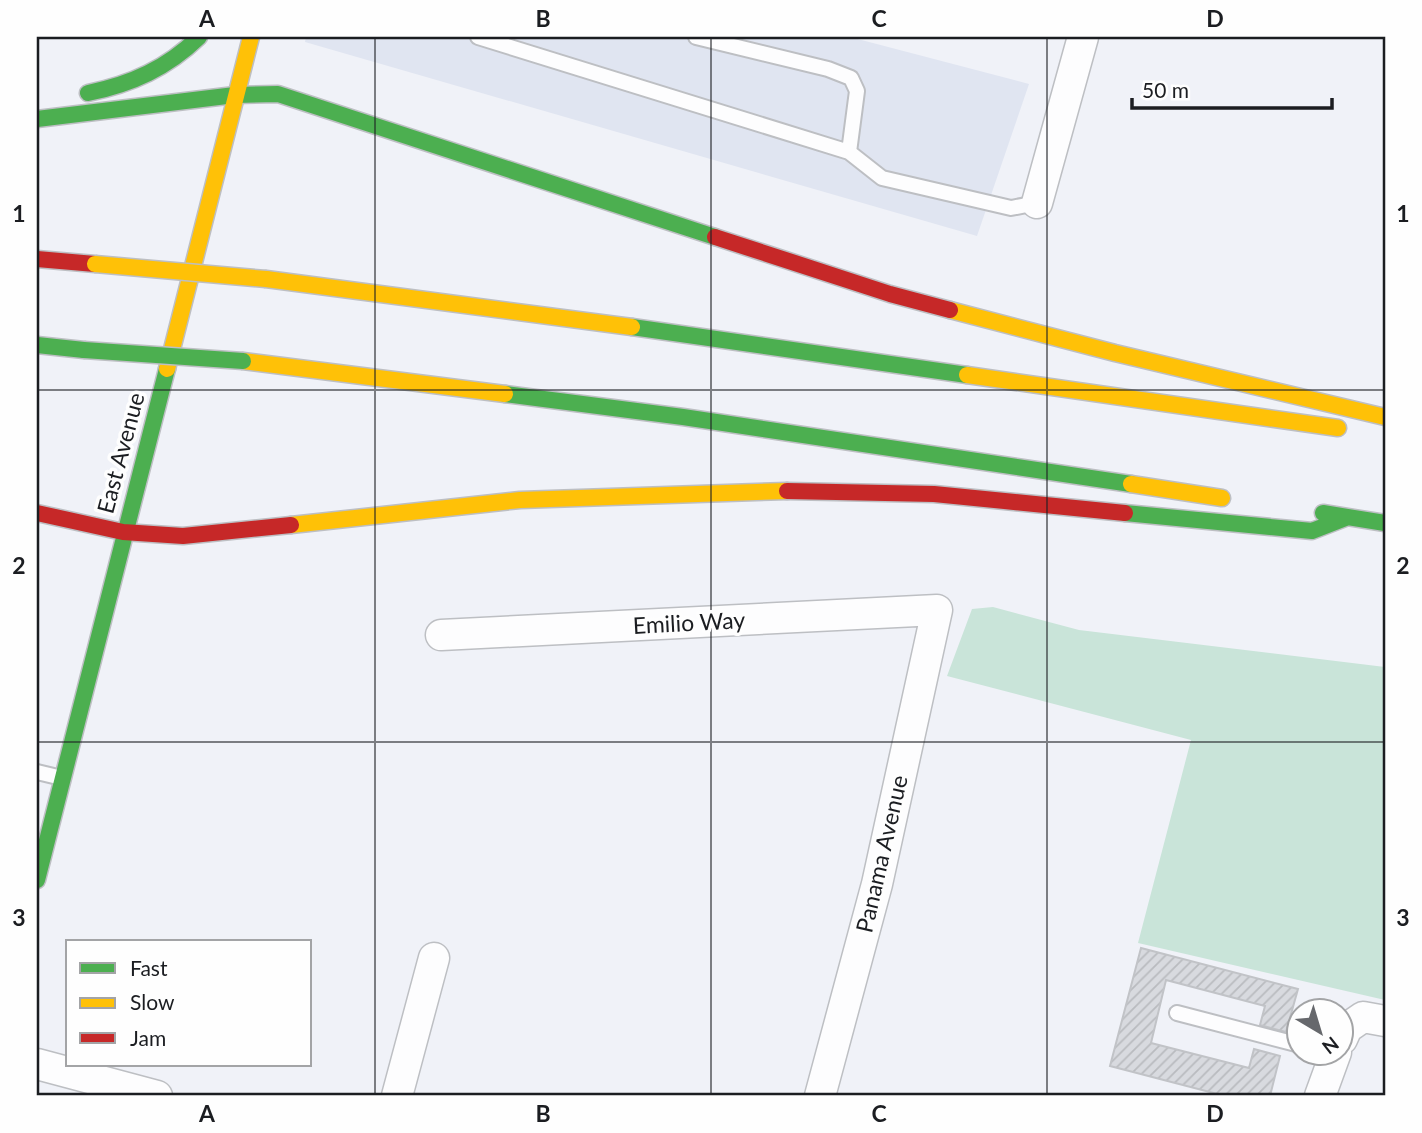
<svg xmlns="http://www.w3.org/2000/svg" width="1422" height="1133" viewBox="0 0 1422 1133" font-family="Lato,sans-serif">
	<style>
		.built { fill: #e0e5f1 }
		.grass { fill: #c9e4d9 }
		.building { fill: url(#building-hatch); stroke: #c1c3c7; stroke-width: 2 }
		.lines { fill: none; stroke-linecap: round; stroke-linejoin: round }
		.lane-casing { stroke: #bdbfc3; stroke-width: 18 }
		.street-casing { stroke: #bdbfc3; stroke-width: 33 }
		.fast-casing { stroke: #bdbfc3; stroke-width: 19 }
		.slow-casing { stroke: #bdbfc3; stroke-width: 19 }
		.jam-casing { stroke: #bdbfc3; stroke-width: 19 }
		.lane { stroke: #fdfdfe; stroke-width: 14 }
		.street { stroke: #fdfdfe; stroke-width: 30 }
		.fast { stroke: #4caf50; stroke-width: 16 }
		.slow { stroke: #ffc107; stroke-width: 16 }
		.jam { stroke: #c62828; stroke-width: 16 }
		.fast-bridge-casing { stroke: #bdbfc3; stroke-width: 19; stroke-linecap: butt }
		.slow-bridge-casing { stroke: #bdbfc3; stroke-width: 19; stroke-linecap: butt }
		.fast-bridge { stroke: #4caf50; stroke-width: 16 }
		.slow-bridge { stroke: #ffc107; stroke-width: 16 }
		.grid { fill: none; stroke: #1b1d21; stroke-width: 2; stroke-opacity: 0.55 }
		.labels { text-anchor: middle; stroke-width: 7; stroke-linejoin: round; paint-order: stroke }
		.street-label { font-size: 23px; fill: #1b1d21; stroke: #fefefe }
		.neatline { fill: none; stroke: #1b1d21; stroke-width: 2.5 }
		.grid-label { font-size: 23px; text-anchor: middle; font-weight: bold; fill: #1b1d21 }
	</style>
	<defs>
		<pattern id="building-hatch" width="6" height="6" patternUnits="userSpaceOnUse" patternTransform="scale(1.75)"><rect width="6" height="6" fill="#d8dadf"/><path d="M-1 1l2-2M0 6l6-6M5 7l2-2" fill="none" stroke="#b9bbbf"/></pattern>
	</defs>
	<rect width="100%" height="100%" fill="#f0f2f8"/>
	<path class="built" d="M 306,37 L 850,37 L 1029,84 L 977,236 L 305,42 Z"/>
	<path class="grass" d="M 993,607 L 1079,630 L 1385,667 L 1385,1000 L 1138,943 L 1191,740 L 947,676 L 972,609 Z"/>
	<path class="building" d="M 1141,948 L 1298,989 L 1286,1032 L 1260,1025 L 1265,1006 L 1166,980 L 1151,1043 L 1249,1068 L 1254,1049 L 1280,1056 L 1270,1096 L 1225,1096 L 1110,1066 Z"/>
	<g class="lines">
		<g class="lane-casing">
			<path id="lane" d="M 478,37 L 849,152
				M 696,37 L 828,69 L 851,78 L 857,91 L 849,152 L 882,178 L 1011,208 L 1037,203
				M 37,772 L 62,778
				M 1177,1013 L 1300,1045"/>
		</g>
		<g class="street-casing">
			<path id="street" d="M 1037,203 L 1083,37
				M 441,635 L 937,610 L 877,884 L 820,1096
				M 1342,1039 L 1347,1028 L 1363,1017 L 1385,1021
				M 37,1064 L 157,1096
				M 397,1096 L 434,958
				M 1320,1096 L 1336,1052"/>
		</g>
		<g class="fast-casing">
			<path id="fast" d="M 88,93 C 132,84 167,68 199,37
				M 37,119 L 235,95 L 278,94 L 715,237
				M 632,327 L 967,375
				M 37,345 L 84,350
				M 505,394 L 683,417 L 1131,484
				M 1125,513 L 1312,531 L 1348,517
				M 1323,513 L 1385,523
				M 37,880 L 167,369"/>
		</g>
		<g class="slow-casing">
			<path id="slow" d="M 266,279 L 632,327
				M 950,310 L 1115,353 L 1385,417
				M 243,361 L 505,394
				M 167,369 L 251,37
				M 967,375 L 1338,428
				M 1131,484 L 1222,498
				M 291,525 L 520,500 L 787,491"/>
		</g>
		<g class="jam-casing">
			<path id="jam" d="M 715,237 L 890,294 L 950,310
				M 37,259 L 95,264
				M 787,491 L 934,494 L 1125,513
				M 37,513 L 123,532 L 183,536 L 291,525"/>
		</g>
		<use href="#lane" class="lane"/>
		<use href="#street" class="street"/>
		<use href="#fast" class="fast"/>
		<use href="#slow" class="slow"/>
		<use href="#jam" class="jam"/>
		<g class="fast-bridge-casing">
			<path id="fast-bridge" d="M 84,350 L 243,361"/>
		</g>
		<g class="slow-bridge-casing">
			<path id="slow-bridge" d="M 95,264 L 266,279"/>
		</g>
		<use href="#fast-bridge" class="fast-bridge"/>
		<use href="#slow-bridge" class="slow-bridge"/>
	</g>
	<path class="grid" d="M 375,37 L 375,1096M 711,37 L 711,1096M 1047,37 L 1047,1096M 37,390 L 1385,390M 37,742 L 1385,742"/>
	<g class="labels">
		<g class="street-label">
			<text transform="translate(121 453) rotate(-75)" y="8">East Avenue</text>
			<text transform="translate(689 623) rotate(-3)" y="8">Emilio Way</text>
			<text transform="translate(882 854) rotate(-77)" y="8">Panama Avenue</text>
		</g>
	</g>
	<rect width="1422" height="1133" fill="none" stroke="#fefefe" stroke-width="77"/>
	<rect x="66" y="940" width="245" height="126" fill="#fefefe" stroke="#a3a4a6" stroke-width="2"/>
	<rect x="80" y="963" width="35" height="10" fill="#4caf50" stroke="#a3a4a6" stroke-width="2"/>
	<text x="130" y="976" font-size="21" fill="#1b1d21">Fast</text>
	<rect x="80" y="998" width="35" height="10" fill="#ffc107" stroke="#a3a4a6" stroke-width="2"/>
	<text x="130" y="1010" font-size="21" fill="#1b1d21">Slow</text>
	<rect x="80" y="1033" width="35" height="10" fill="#c62828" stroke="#a3a4a6" stroke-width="2"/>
	<text x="130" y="1046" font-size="21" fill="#1b1d21">Jam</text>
	<g transform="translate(1320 1032) rotate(142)"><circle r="33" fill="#fefefe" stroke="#a3a4a6" stroke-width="2"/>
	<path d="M0-5L12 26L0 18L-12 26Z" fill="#66686c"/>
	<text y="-10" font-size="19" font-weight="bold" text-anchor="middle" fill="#1b1d21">N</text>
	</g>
	<path d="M1132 98v10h200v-10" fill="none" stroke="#1b1d21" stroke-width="3.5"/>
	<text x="1142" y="98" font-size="21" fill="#1b1d21" stroke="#fefefe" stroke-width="5" paint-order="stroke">50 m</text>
	<rect x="38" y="38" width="1346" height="1056" class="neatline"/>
	<g class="grid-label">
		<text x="207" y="27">A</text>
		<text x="543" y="27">B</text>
		<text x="879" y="27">C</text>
		<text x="1215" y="27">D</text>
		<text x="19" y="222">1</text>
		<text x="1403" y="222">1</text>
		<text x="19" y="574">2</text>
		<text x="1403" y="574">2</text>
		<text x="19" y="926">3</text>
		<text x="1403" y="926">3</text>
		<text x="207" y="1122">A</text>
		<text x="543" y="1122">B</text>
		<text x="879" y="1122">C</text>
		<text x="1215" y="1122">D</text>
	</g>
</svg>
